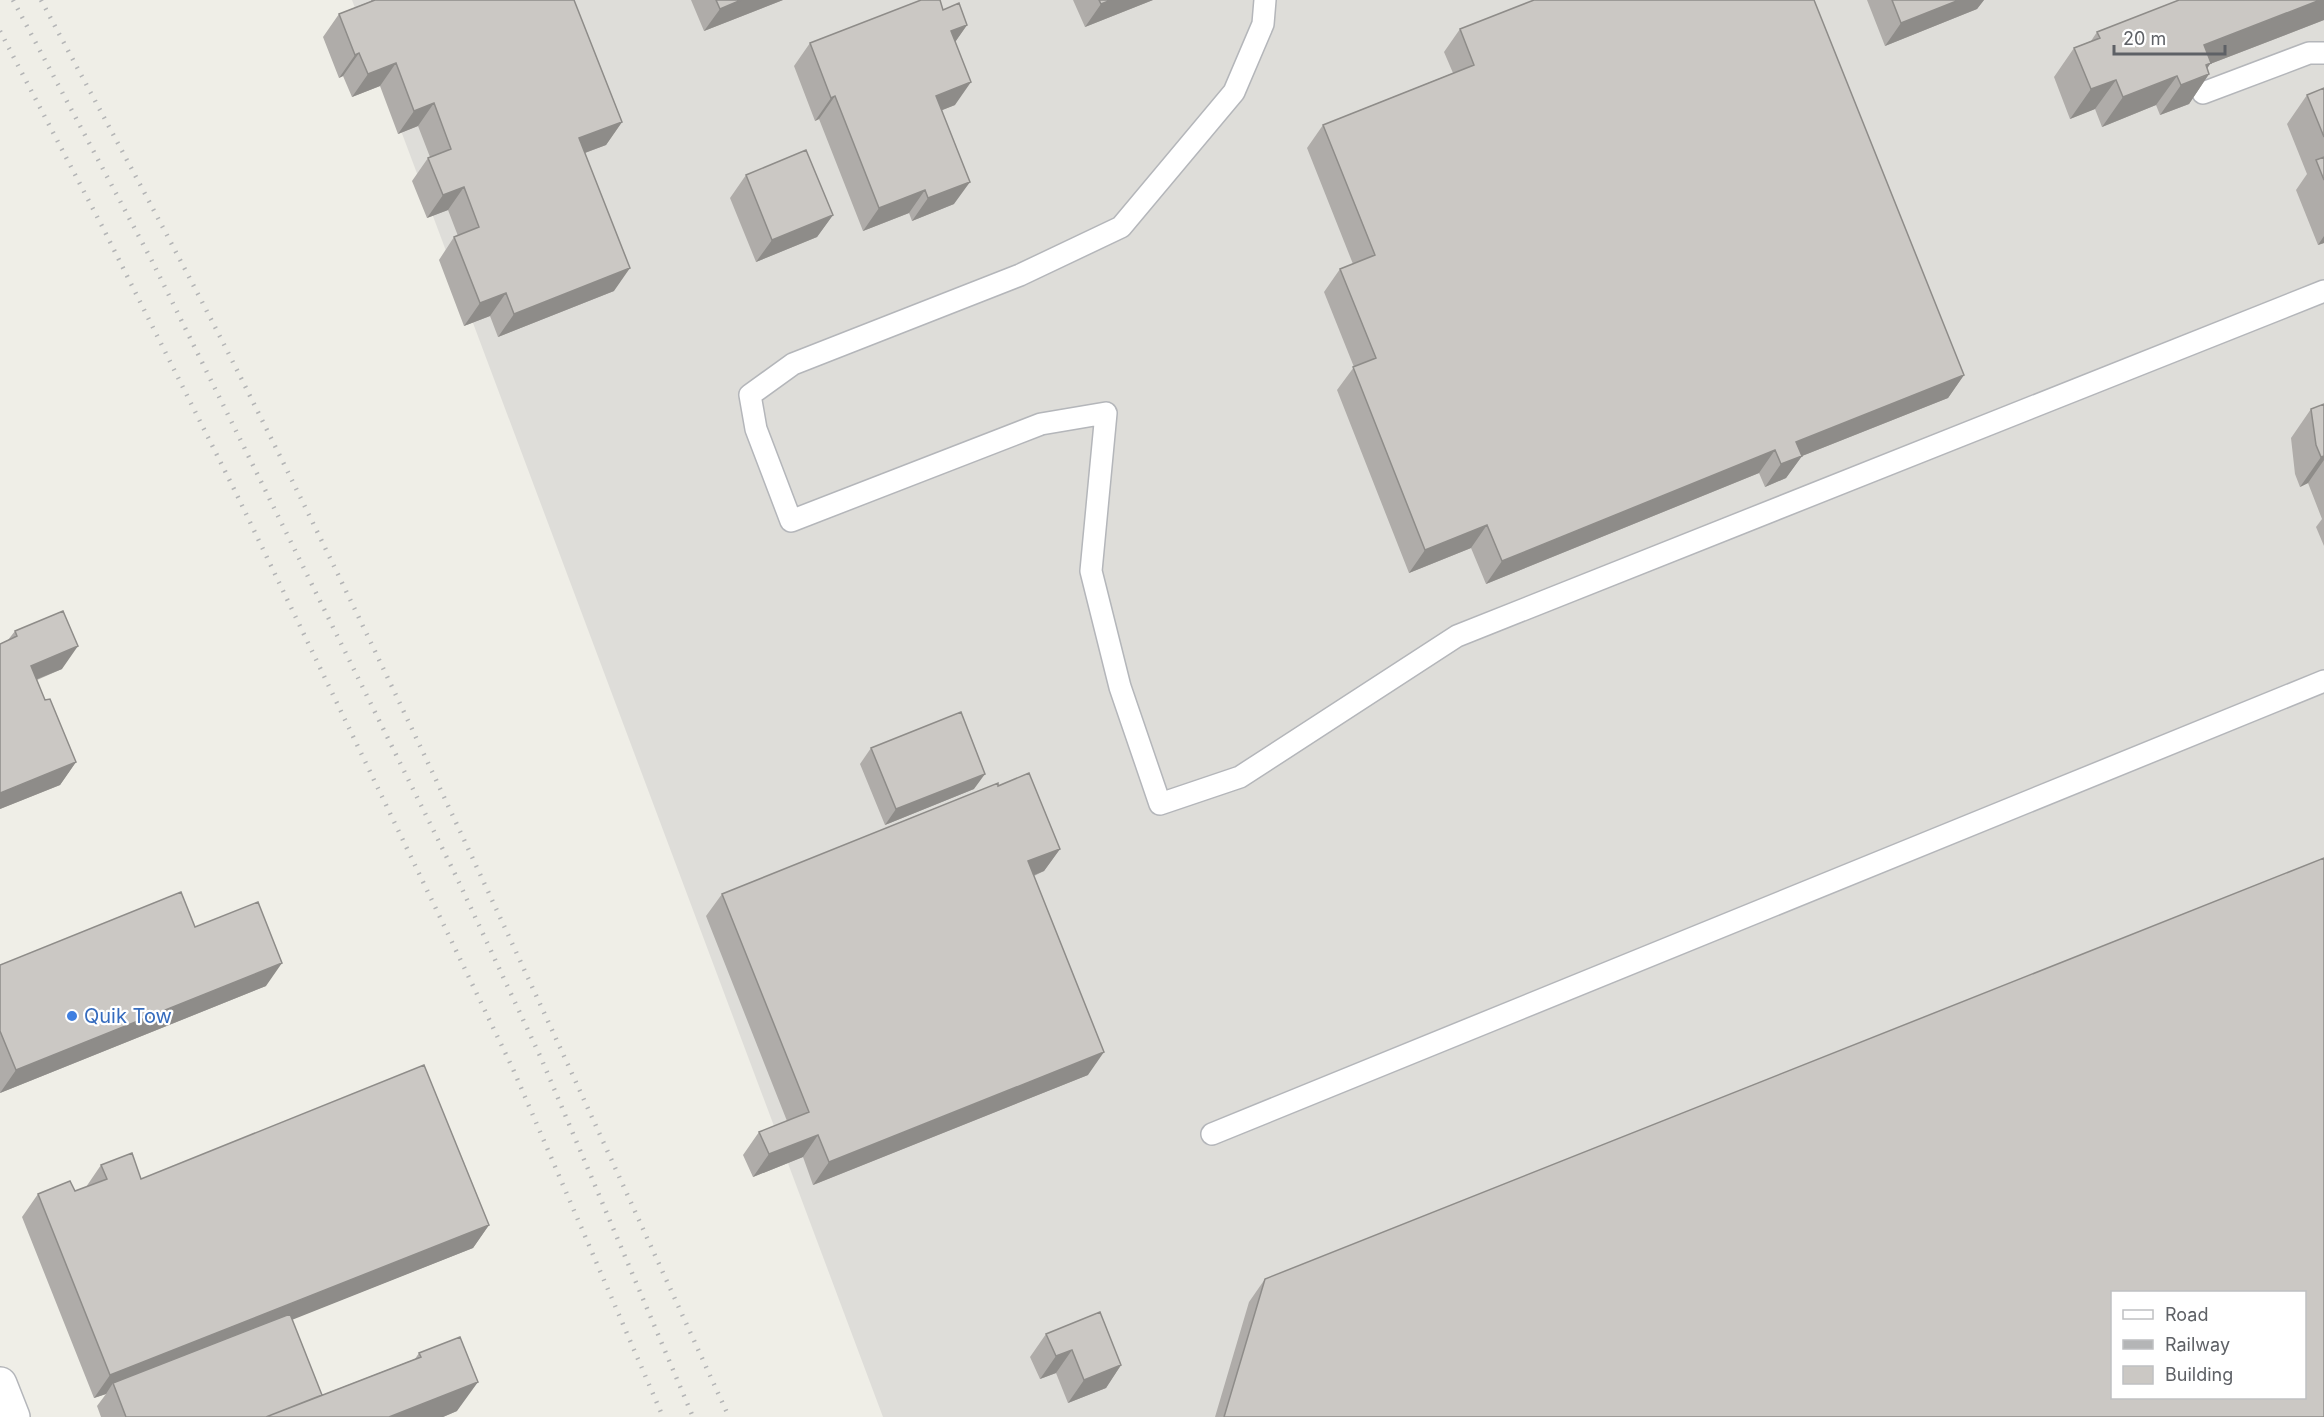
<svg xmlns="http://www.w3.org/2000/svg" width="2324" height="1417" viewBox="0 0 2324 1417" font-family="Inter,sans-serif">
	<style>
		.industrial { fill: #deddd9; fill-rule: evenodd }
		.lines { fill: none; stroke-linecap: round; stroke-linejoin: round }
		.lane-casing { stroke: #b4b6ba; stroke-width: 24 }
		.street-casing { stroke: #b4b6ba; stroke-width: 36 }
		.lane { stroke: #fff; stroke-width: 21 }
		.street { stroke: #fff; stroke-width: 33 }
		.rail { stroke: #b4b5b6; stroke-width: 4.5; stroke-dasharray: 1.5 8; stroke-linecap: butt }
		.wall { fill: #afaca9 }
		.shaded-wall { fill: #8e8c89 }
		.building { fill: #cbc8c4; stroke: #8e8c89; stroke-width: 1.5; fill-rule: evenodd }
		.shop-dot { fill: #3f7fe0; stroke: #fff; stroke-width: 2 }
		.labels { text-anchor: middle; stroke-width: 4.5; stroke-linejoin: round; paint-order: stroke }
		.shop-label { font-size: 20px; fill: #366cbe; stroke: #fff; text-anchor: start }
	</style>
	<rect width="100%" height="100%" fill="#efeee7"/>
	<path class="industrial" d="M 352,0 L 2324,0 L 2324,1417 L 883,1417 ZM 2112,1292 L 2304,1292 L 2304,1398 L 2112,1398 Z"/>
	<g class="lines">
		<g class="lane-casing">
			<path id="lane" d="M 1265,0 L 1263,24 L 1234,92 L 1121,227 L 1020,275 L 793,364 L 750,395 L 756,429 L 791,521 L 1041,424 L 1106,413 L 1091,571 L 1120,687 L 1160,804 L 1240,777 L 1457,636 L 2324,291
				M 2203,93 L 2309,53 L 2324,53
				M 1212,1134 L 2324,681"/>
		</g>
		<g class="street-casing">
			<path id="street" d="M 0,1384 L 13,1417"/>
		</g>
		<use href="#lane" class="lane"/>
		<use href="#street" class="street"/>
		<path class="rail" d="M 13,0 L 152,261 L 456,876 L 541,1058 L 693,1417
			M 41,0 C 113,135 187,269 255,406 C 422,739 574,1079 729,1417
			M 0,31 L 103,228 L 236,493 L 513,1069 L 663,1417"/>
	</g>
	<path class="wall" d="M 371,0 L 574,0 L 622,122 L 606,145 L 585,153 L 614,291 L 498,337 L 490,316 L 464,326 L 439,260 L 454,237 L 458,236 L 448,210 L 427,218 L 412,181 L 428,158 L 430,157 L 418,126 L 398,134 L 380,86 L 352,97 L 343,76 L 339,78 L 323,37 L 339,14 L 371,1 Z
		M 691,0 L 783,0 L 704,31 Z
		M 1073,0 L 1153,0 L 1085,27 Z
		M 1867,0 L 1984,0 L 1977,9 L 1885,46 Z
		M 943,10 L 967,25 L 955,42 L 955,105 L 942,110 L 954,204 L 912,221 L 909,213 L 863,231 L 819,119 L 815,121 L 794,66 L 810,43 Z
		M 2324,20 L 2210,64 L 2207,68 L 2209,74 L 2189,104 L 2160,115 L 2156,105 L 2102,127 L 2095,109 L 2070,119 L 2054,77 L 2074,48 L 2091,41 L 2097,32 Z
		M 1460,29 L 1964,375 L 1948,398 L 1802,456 L 1786,478 L 1765,487 L 1759,473 L 1486,584 L 1471,548 L 1409,573 L 1337,390 L 1354,367 L 1324,292 L 1340,269 L 1353,264 L 1307,148 L 1323,125 L 1453,73 L 1444,52 Z
		M 2324,88 L 2324,243 L 2318,245 L 2296,190 L 2307,174 L 2287,124 L 2307,95 Z
		M 746,175 L 833,215 L 817,237 L 756,262 L 730,198 Z
		M 2324,404 L 2324,546 L 2316,527 L 2322,519 L 2308,483 L 2300,487 L 2295,474 L 2291,438 L 2311,409 Z
		M 15,631 L 62,669 L 37,680 L 45,700 L 76,762 L 60,785 L 0,809 L 0,644 L 8,640 Z
		M 871,748 L 974,789 L 885,825 L 860,764 Z
		M 998,786 L 1060,849 L 1044,871 L 1034,876 L 1088,1075 L 813,1185 L 803,1157 L 753,1177 L 743,1155 L 759,1132 L 787,1121 L 706,916 L 722,894 Z
		M 195,927 L 266,986 L 0,1093 L 0,965 Z
		M 101,1165 L 141,1179 L 489,1225 L 473,1248 L 292,1319 L 322,1395 L 415,1359 L 419,1353 L 457,1411 L 443,1417 L 101,1417 L 97,1406 L 106,1394 L 94,1398 L 22,1217 L 38,1194 L 75,1191 L 86,1187 Z
		M 1265,1279 L 2324,1417 L 1215,1417 L 1249,1302 Z
		M 1046,1334 L 1121,1365 L 1106,1388 L 1068,1403 L 1056,1373 L 1040,1379 L 1030,1357 Z"/>
	<path class="shaded-wall" d="M 741,0 L 783,0 L 704,31 L 720,9 Z
		M 1111,0 L 1153,0 L 1085,27 L 1101,4 Z
		M 1959,0 L 1984,0 L 1977,9 L 1885,46 L 1901,23 Z
		M 2320,0 L 2324,0 L 2324,20 L 2210,64 L 2201,78 L 2209,74 L 2189,104 L 2160,115 L 2181,85 L 2204,45 Z
		M 967,25 L 951,48 L 951,31 Z
		M 359,53 L 343,76 L 339,78 L 355,55 Z
		M 396,63 L 380,86 L 352,97 L 368,74 Z
		M 2177,76 L 2156,105 L 2102,127 L 2123,97 Z
		M 2116,80 L 2095,109 L 2070,119 L 2091,89 Z
		M 971,82 L 955,105 L 920,119 L 936,96 Z
		M 835,96 L 819,119 L 815,121 L 831,98 Z
		M 434,103 L 418,126 L 398,134 L 414,111 Z
		M 622,122 L 606,145 L 563,161 L 579,138 Z
		M 970,182 L 954,204 L 912,221 L 928,198 Z
		M 464,187 L 448,210 L 427,218 L 443,195 Z
		M 925,190 L 909,213 L 863,231 L 879,208 Z
		M 833,215 L 817,237 L 756,262 L 772,240 Z
		M 2324,236 L 2324,243 L 2318,245 Z
		M 630,268 L 614,291 L 498,337 L 514,314 Z
		M 506,293 L 490,316 L 464,326 L 480,303 Z
		M 1964,375 L 1948,398 L 1802,456 L 1786,478 L 1765,487 L 1796,442 Z
		M 1775,450 L 1759,473 L 1486,584 L 1502,561 Z
		M 2324,456 L 2324,460 L 2308,483 L 2300,487 L 2321,457 Z
		M 1487,525 L 1471,548 L 1409,573 L 1425,550 Z
		M 78,646 L 62,669 L 15,688 L 31,666 Z
		M 76,762 L 60,785 L 0,809 L 0,793 Z
		M 985,774 L 974,789 L 885,825 L 896,809 Z
		M 1060,849 L 1044,871 L 1012,884 L 1028,861 Z
		M 282,963 L 266,986 L 0,1093 L 16,1070 Z
		M 1104,1052 L 1088,1075 L 813,1185 L 829,1162 Z
		M 818,1135 L 803,1157 L 753,1177 L 769,1154 Z
		M 489,1225 L 473,1248 L 116,1390 L 113,1383 L 106,1394 L 94,1398 L 110,1375 Z
		M 1072,1350 L 1056,1373 L 1040,1379 L 1056,1356 Z
		M 1121,1365 L 1106,1388 L 1068,1403 L 1084,1380 Z
		M 478,1382 L 457,1411 L 443,1417 L 389,1417 Z"/>
	<path class="building" d="M 375,0 L 574,0 L 622,122 L 579,138 L 630,268 L 514,314 L 506,293 L 480,303 L 454,237 L 479,227 L 464,187 L 443,195 L 428,158 L 451,149 L 434,103 L 414,111 L 396,63 L 368,74 L 359,53 L 355,55 L 339,14 Z
		M 716,0 L 741,0 L 720,9 Z
		M 921,0 L 940,0 L 943,10 L 959,3 L 967,25 L 951,31 L 971,82 L 936,96 L 970,182 L 928,198 L 925,190 L 879,208 L 835,96 L 831,98 L 810,43 Z
		M 1099,0 L 1111,0 L 1101,4 Z
		M 1534,0 L 1814,0 L 1964,375 L 1796,442 L 1802,456 L 1781,464 L 1775,450 L 1502,561 L 1487,525 L 1425,550 L 1353,367 L 1376,358 L 1340,269 L 1375,255 L 1323,125 L 1474,65 L 1460,29 Z
		M 1892,0 L 1959,0 L 1901,23 Z
		M 2179,0 L 2320,0 L 2204,45 L 2211,63 L 2206,65 L 2209,74 L 2181,85 L 2177,76 L 2123,97 L 2116,80 L 2091,89 L 2074,48 L 2100,38 L 2097,32 Z
		M 2324,88 L 2324,137 L 2307,95 Z
		M 806,150 L 833,215 L 772,240 L 746,175 Z
		M 2324,157 L 2324,180 L 2316,160 Z
		M 2324,404 L 2324,456 L 2321,457 L 2316,445 L 2311,409 Z
		M 63,611 L 78,646 L 31,666 L 45,700 L 50,699 L 76,762 L 0,793 L 0,644 L 17,636 L 15,631 Z
		M 961,712 L 985,774 L 896,809 L 871,748 Z
		M 1029,773 L 1060,849 L 1028,861 L 1104,1052 L 829,1162 L 818,1135 L 769,1154 L 759,1132 L 809,1112 L 722,894 L 998,783 L 998,786 Z
		M 2324,858 L 2324,1417 L 1224,1417 L 1265,1279 ZM 2112,1293 L 2304,1293 L 2304,1398 L 2112,1398 Z
		M 181,892 L 195,927 L 258,902 L 282,963 L 16,1070 L 0,1031 L 0,965 Z
		M 424,1065 L 489,1225 L 110,1375 L 38,1194 L 70,1181 L 75,1191 L 107,1179 L 101,1165 L 132,1153 L 141,1179 Z
		M 1100,1312 L 1121,1365 L 1084,1380 L 1072,1350 L 1056,1356 L 1046,1334 Z
		M 290,1314 L 322,1395 L 266,1417 L 126,1417 L 113,1383 Z
		M 460,1337 L 478,1382 L 389,1417 L 266,1417 L 421,1357 L 419,1353 Z"/>
	<circle class="shop-dot" cx="72" cy="1016" r="6"/>
	<g class="labels">
		<g class="shop-label">
			<text x="84" y="1023">Quik Tow</text>
		</g>
	</g>
	<rect x="2111" y="1291" width="195" height="108" fill="#ffffff" stroke="#bfc0c2" stroke-width="1.5"/>
	<rect x="2123" y="1310" width="30" height="9" fill="#ffffff" stroke="#bfc0c2" stroke-width="1.5"/>
	<text x="2165" y="1321" font-size="18" fill="#5e6166">Road</text>
	<rect x="2123" y="1340" width="30" height="9" fill="#b4b5b6" stroke="#bfc0c2" stroke-width="1.5"/>
	<text x="2165" y="1351" font-size="18" fill="#5e6166">Railway</text>
	<rect x="2123" y="1366" width="30" height="18" fill="#cbc8c4" stroke="#bfc0c2" stroke-width="1.5"/>
	<text x="2165" y="1381" font-size="18" fill="#5e6166">Building</text>
	<path d="M2114 45v9h111v-9" fill="none" stroke="#5e6166" stroke-width="3"/>
	<text x="2123" y="45" font-size="18" fill="#5e6166" stroke="#ffffff" stroke-width="4.5" paint-order="stroke">20 m</text>
</svg>
